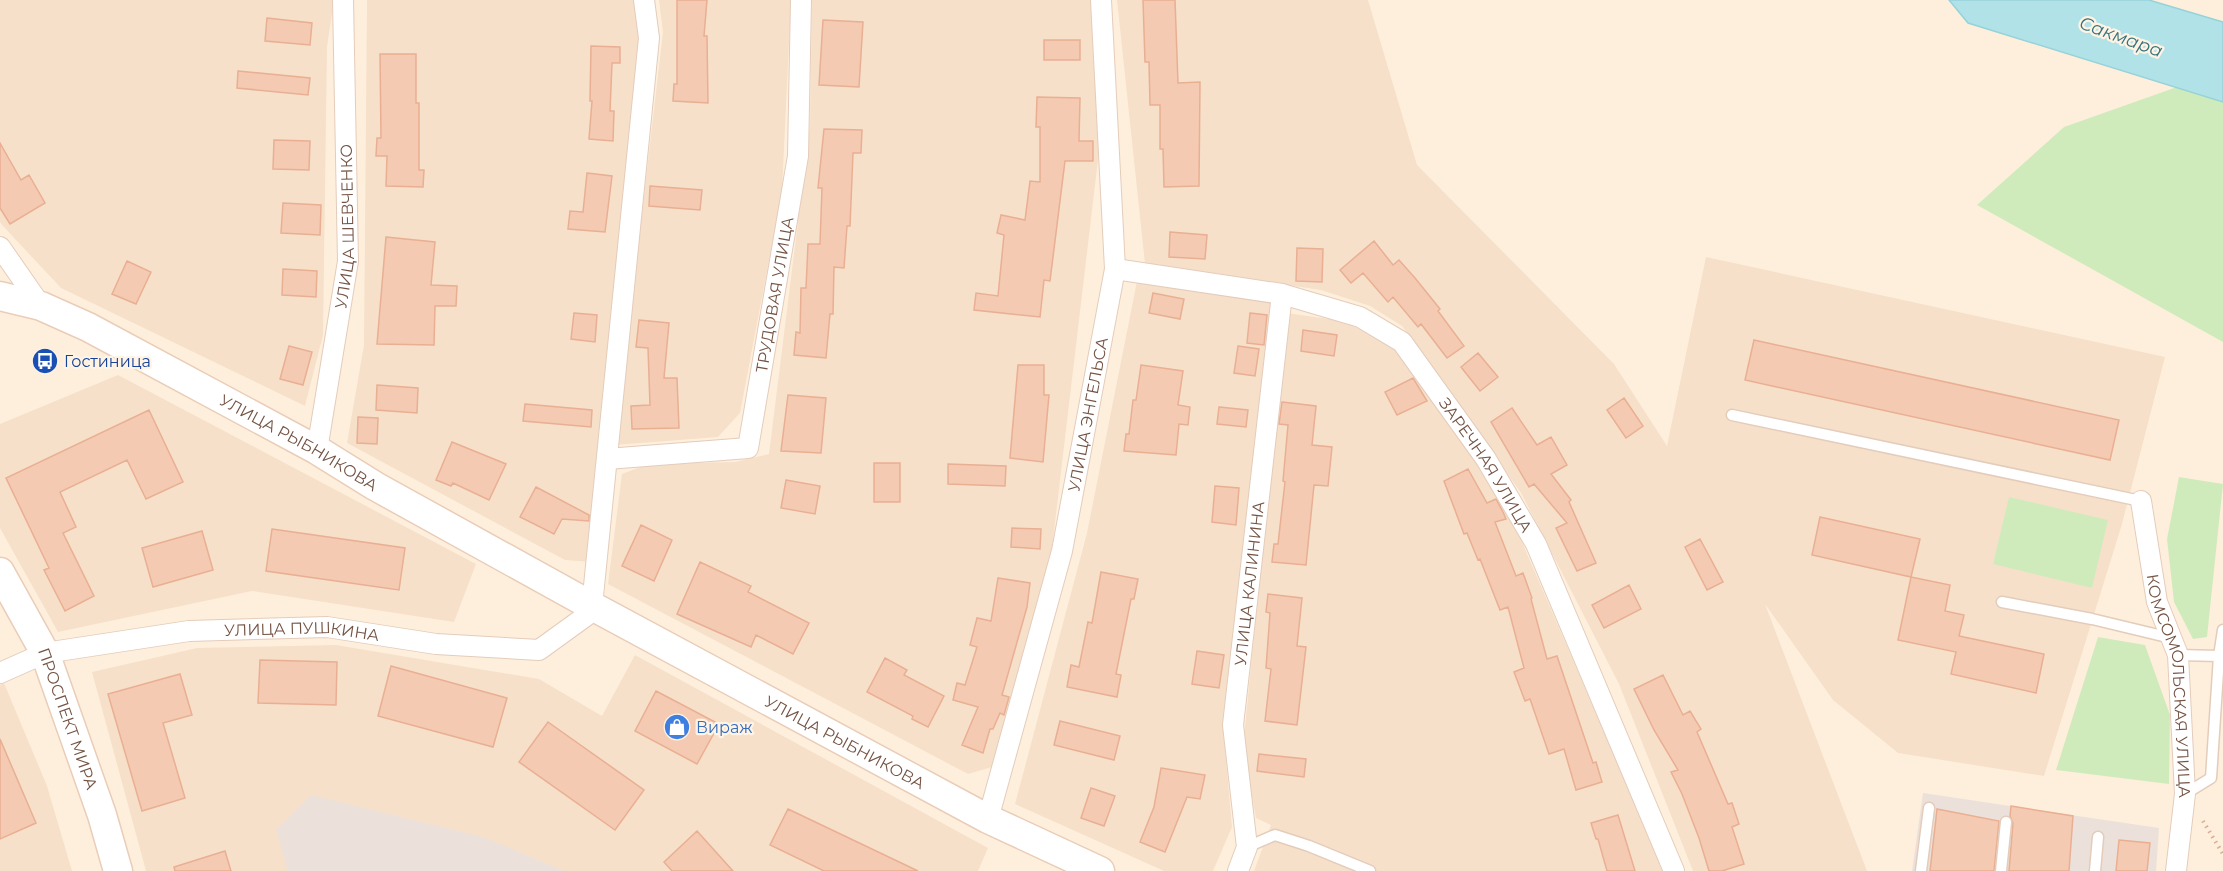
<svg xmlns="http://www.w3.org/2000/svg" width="2223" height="871" viewBox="0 0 2223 871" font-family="Montserrat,sans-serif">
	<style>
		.residential { fill: #f6e0ca }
		.industrial { fill: #ebe1da }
		.green { fill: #d0ebbb }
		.water { fill: #b0e2e8; stroke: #96d2da; stroke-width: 1.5 }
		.building { fill: #f5cab2; stroke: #e9af92; stroke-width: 1.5 }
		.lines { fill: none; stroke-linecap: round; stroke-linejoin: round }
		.lane-casing { stroke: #e4ccbb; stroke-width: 13 }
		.street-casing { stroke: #e4ccbb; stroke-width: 22 }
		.secondary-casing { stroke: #e9cdb8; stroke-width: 31 }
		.path { stroke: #d9ad96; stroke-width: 4; stroke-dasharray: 1.5 4.5; stroke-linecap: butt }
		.lane { stroke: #fff; stroke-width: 10 }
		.street { stroke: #fff; stroke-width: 20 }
		.secondary { stroke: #fff; stroke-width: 28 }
		.labels { text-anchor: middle; stroke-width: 4.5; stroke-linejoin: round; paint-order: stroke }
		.street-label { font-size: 16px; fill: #745344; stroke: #fff3e4 }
		.transit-label { font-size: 16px; fill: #164399; stroke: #fff3e4; text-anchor: start }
		.shop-label { font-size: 16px; fill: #366cbe; stroke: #fff3e4; text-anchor: start }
		.water-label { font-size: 18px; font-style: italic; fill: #37737c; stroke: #fff3e4 }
	</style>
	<rect width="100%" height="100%" fill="#feefdc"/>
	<path class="residential" d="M 0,0 L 334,0 L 327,47 L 323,335 L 305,406 L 61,288 L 2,225 L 0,222 Z
		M 367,0 L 639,0 L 642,30 L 591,562 L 565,560 L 347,443 L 364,345 Z
		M 659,0 L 791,0 L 782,192 L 740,413 L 718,437 L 615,445 L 663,32 Z
		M 812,0 L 1092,0 L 1100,143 L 1052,548 L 992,767 L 968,774 L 608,584 L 622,474 L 648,464 L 735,462 L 769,454 L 810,126 Z
		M 1117,0 L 1368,0 L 1417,165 L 1614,364 L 1667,446 L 1706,257 L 2165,357 L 2122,524 L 2044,776 L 1898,753 L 1833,700 L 1765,604 L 1867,871 L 1693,871 L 1619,684 L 1521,493 L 1402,326 L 1370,306 L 1321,290 L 1145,264 Z
		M 1137,281 L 1275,303 L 1223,726 L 1232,827 L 1213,871 L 1164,871 L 1015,804 L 1087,533 Z
		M 1286,313 L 1344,321 L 1402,354 L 1503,498 L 1650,839 L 1662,871 L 1254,871 L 1271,825 L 1256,818 L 1243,747 Z
		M 118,375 L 476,564 L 454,622 L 252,591 L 58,632 L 0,528 L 0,424 Z
		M 336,645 L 539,679 L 602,716 L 635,655 L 988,848 L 978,871 L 146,871 L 92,672 L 197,648 Z
		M 4,683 L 47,786 L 72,871 L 0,871 L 0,685 Z"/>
	<path class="industrial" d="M 1923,793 L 2159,828 L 2156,871 L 1912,871 Z
		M 311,795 L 483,837 L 564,871 L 288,871 L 276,830 Z"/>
	<path class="green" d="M 2177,87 L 2223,102 L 2223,342 L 1977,205 L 2064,127 Z
		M 2179,477 L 2223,484 L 2207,637 L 2193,639 L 2174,602 L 2167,539 Z
		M 2009,497 L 2108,520 L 2092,588 L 1993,564 Z
		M 2098,637 L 2145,645 L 2170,715 L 2169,784 L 2056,770 Z"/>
	<path class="water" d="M 1949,0 L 2149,0 L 2223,22 L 2223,102 L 1968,23 Z"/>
	<path class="building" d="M 677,0 L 707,0 L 704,36 L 707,36 L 708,103 L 673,101 L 674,84 L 677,84 Z
		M 1143,0 L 1175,0 L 1178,83 L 1200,82 L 1199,186 L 1164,187 L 1163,149 L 1160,149 L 1160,105 L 1150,105 L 1149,62 L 1145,62 Z
		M 267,18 L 312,23 L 310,45 L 265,41 Z
		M 823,20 L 863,22 L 859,87 L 819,85 Z
		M 1044,40 L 1080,40 L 1080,60 L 1044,60 Z
		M 591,46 L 620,47 L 620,63 L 612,63 L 610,111 L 614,111 L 613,141 L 589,139 L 592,101 L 590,101 Z
		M 380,54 L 416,54 L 416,103 L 419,103 L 419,170 L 424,170 L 423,187 L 386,186 L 387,156 L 376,156 L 377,138 L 381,138 Z
		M 238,71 L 310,78 L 308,95 L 237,88 Z
		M 1037,97 L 1080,98 L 1079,141 L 1093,141 L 1093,161 L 1065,161 L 1050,281 L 1044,280 L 1040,317 L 974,310 L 976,293 L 998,296 L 1004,235 L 997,233 L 1001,215 L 1025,220 L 1030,181 L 1040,182 L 1040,127 L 1036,127 Z
		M 824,129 L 862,130 L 861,153 L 853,153 L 850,226 L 847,226 L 844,268 L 834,267 L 833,314 L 830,314 L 826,358 L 794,355 L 796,332 L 800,333 L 801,288 L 806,288 L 808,244 L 820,244 L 822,188 L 818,188 Z
		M 274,140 L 310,141 L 309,170 L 273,169 Z
		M 0,143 L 21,180 L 29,175 L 45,203 L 10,224 L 0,208 Z
		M 587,173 L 612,176 L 605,232 L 568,229 L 570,211 L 583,212 Z
		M 650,186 L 702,190 L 700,210 L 649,206 Z
		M 283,203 L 321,205 L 320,235 L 281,233 Z
		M 1170,232 L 1207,235 L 1205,259 L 1169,257 Z
		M 386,237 L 435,242 L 431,285 L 457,286 L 456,306 L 435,306 L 434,345 L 377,344 Z
		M 1374,241 L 1393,265 L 1399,260 L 1415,278 L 1440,309 L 1438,311 L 1464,346 L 1447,358 L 1421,324 L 1418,327 L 1393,297 L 1388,302 L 1363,273 L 1351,283 L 1340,270 Z
		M 1297,248 L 1323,249 L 1322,282 L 1296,281 Z
		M 127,261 L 151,272 L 136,304 L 112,294 Z
		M 283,269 L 317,271 L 316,297 L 282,295 Z
		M 1153,293 L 1184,299 L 1180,319 L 1149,313 Z
		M 574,313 L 597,315 L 595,342 L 571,339 Z
		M 1250,313 L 1267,315 L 1264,345 L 1247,343 Z
		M 639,320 L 669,323 L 664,378 L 677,378 L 679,428 L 632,429 L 631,406 L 650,405 L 648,348 L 636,347 Z
		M 1303,330 L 1337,335 L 1334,356 L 1301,351 Z
		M 1754,340 L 2119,420 L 2110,460 L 1745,380 Z
		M 289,346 L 312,352 L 303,385 L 280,379 Z
		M 1238,346 L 1259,349 L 1255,376 L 1234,373 Z
		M 1478,353 L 1498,377 L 1480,391 L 1461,367 Z
		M 1018,365 L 1044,365 L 1044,395 L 1049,395 L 1043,462 L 1010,458 Z
		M 1141,365 L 1183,371 L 1178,405 L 1190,407 L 1188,425 L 1179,424 L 1176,455 L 1124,451 L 1126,434 L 1129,434 L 1133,400 L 1136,400 Z
		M 1413,378 L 1427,401 L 1397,415 L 1385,392 Z
		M 377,385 L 418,388 L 417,413 L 376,410 Z
		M 788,395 L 826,398 L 821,453 L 781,451 Z
		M 1624,398 L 1643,426 L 1626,438 L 1607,410 Z
		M 1282,402 L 1316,406 L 1312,445 L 1332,447 L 1328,486 L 1314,485 L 1306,565 L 1272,562 L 1274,544 L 1278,544 L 1285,482 L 1283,481 L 1288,425 L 1279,424 Z
		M 525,404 L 592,410 L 591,427 L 523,421 Z
		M 1219,407 L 1248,410 L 1246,427 L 1217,424 Z
		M 1512,408 L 1537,445 L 1551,437 L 1567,465 L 1551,474 L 1571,500 L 1569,502 L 1596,563 L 1577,571 L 1556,528 L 1567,523 L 1534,484 L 1529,487 L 1491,422 Z
		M 149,410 L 183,482 L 146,499 L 127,460 L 60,492 L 76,527 L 63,533 L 94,596 L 65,611 L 44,570 L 49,568 L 6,478 Z
		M 358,417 L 378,418 L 377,444 L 357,443 Z
		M 452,442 L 506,464 L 489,500 L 453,483 L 451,486 L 436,480 Z
		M 874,463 L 900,463 L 900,502 L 874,502 Z
		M 948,464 L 1006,466 L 1005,486 L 948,484 Z
		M 1468,469 L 1487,503 L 1496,499 L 1503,512 L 1506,519 L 1495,522 L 1516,576 L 1523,573 L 1532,598 L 1531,599 L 1547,659 L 1557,656 L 1593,763 L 1596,762 L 1602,782 L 1576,790 L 1564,749 L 1549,754 L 1530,699 L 1525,701 L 1514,672 L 1524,668 L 1508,607 L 1500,610 L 1480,559 L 1478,560 L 1467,533 L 1464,534 L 1444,481 Z
		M 786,480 L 820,486 L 815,514 L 781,508 Z
		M 1215,486 L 1239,488 L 1236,525 L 1212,522 Z
		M 536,487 L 589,515 L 589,521 L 562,519 L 554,534 L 520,517 Z
		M 1820,517 L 1920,539 L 1911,577 L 1812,555 Z
		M 641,525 L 672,540 L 654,581 L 622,566 Z
		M 1012,528 L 1041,529 L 1040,549 L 1011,547 Z
		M 272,529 L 405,548 L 399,590 L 266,571 Z
		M 202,531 L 213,570 L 153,587 L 142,548 Z
		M 1700,539 L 1723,582 L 1707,590 L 1685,547 Z
		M 700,562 L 751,586 L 748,592 L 809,623 L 793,654 L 756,635 L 751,647 L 677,614 Z
		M 1101,572 L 1138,579 L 1134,599 L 1131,599 L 1116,674 L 1121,675 L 1117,697 L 1067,687 L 1071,665 L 1079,667 L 1088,622 L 1092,623 Z
		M 1911,577 L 1950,585 L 1945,611 L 1964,615 L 1959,636 L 2044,654 L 2036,693 L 1951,674 L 1956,652 L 1898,640 Z
		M 998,578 L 1030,583 L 1027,607 L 1002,695 L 1009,697 L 1004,715 L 1000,713 L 993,729 L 990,729 L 983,753 L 962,745 L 978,707 L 953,700 L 957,683 L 965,685 L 977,647 L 970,645 L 977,618 L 991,621 Z
		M 1629,585 L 1641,609 L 1604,628 L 1592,605 Z
		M 1268,594 L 1302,598 L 1297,646 L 1306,647 L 1297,725 L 1265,721 L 1271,669 L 1266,668 L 1270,613 L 1266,612 Z
		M 1197,651 L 1224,655 L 1219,688 L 1192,684 Z
		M 885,658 L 907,670 L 904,675 L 944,696 L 928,727 L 912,719 L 913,716 L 867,692 Z
		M 260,660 L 337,662 L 336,705 L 258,703 Z
		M 391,666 L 507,698 L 493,747 L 378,716 Z
		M 180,674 L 192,715 L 163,723 L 185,798 L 142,811 L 108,694 Z
		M 1663,675 L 1683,715 L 1690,711 L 1701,729 L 1697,732 L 1728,804 L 1732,803 L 1739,824 L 1732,827 L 1744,864 L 1722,871 L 1709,871 L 1699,838 L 1682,794 L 1671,772 L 1678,770 L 1654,730 L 1634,689 Z
		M 656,691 L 719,724 L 697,764 L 635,731 Z
		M 1060,721 L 1120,736 L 1114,760 L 1054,745 Z
		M 548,722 L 644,790 L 615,830 L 519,762 Z
		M 0,739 L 36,823 L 0,839 Z
		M 1259,754 L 1306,759 L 1304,777 L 1257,771 Z
		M 1161,768 L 1205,775 L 1200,799 L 1187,797 L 1165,852 L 1140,842 L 1154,807 Z
		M 1091,788 L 1115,796 L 1104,826 L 1081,818 Z
		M 2011,806 L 2073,816 L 2069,871 L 2009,871 L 2013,823 L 2010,816 Z
		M 788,809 L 918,871 L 824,871 L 770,845 Z
		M 1937,809 L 1999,821 L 1994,871 L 1930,871 Z
		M 1618,815 L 1635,871 L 1607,871 L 1598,839 L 1596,839 L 1591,823 Z
		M 697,831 L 733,871 L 672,871 L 664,862 Z
		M 2119,840 L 2150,843 L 2147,871 L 2116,871 Z
		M 225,851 L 231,871 L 175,871 L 174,867 Z"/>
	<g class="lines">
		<g class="lane-casing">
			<path id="lane" d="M 1732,415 L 2141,501
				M 2002,602 L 2092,619 L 2171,638
				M 2178,655 L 2219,656 L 2223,630
				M 2185,794 L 2211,778 L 2219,656
				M 1247,847 L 1275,835 L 1309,846 L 1370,871
				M 1921,871 L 1929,808
				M 2001,871 L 2006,822
				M 2095,871 L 2098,837"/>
		</g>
		<g class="street-casing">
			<g id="street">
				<path d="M 0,247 L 41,306"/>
				<path id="s1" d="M 1115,269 L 1282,294 L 1360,317 L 1402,342 L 1486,459 L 1536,544 L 1674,871"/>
				<path id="s2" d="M 317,450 L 348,261 L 343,0"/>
				<path id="s3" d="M 607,459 L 748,448 L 798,156 L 801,0"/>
				<path id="s4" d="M 2141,501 L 2157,602 L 2178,655 L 2185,794 L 2176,871"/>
				<path id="s5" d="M 0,673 L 45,653 L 189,631 L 327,627 L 436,644 L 539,650 L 586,616 L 592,606 L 649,38 L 644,0"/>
				<path id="s6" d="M 988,819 L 1062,551 L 1115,269 L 1101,0"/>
				<path id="s7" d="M 1238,871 L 1247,847 L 1233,725 L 1282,294"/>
			</g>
		</g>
		<g class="secondary-casing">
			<g id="secondary">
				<path id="s8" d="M 0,296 L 41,306 L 88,327 L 317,450 L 375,486 L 592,606 L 988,819 L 1100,871"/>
				<path id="s9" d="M 0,572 L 45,653 L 102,815 L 118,871"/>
			</g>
		</g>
		<path class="path" d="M 2203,821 L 2223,854"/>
		<use href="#lane" class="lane"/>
		<use href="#street" class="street"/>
		<use href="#secondary" class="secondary"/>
	</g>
	<defs>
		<g id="bus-disc" transform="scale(1.35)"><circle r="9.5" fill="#1a4fb4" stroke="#fff3e4"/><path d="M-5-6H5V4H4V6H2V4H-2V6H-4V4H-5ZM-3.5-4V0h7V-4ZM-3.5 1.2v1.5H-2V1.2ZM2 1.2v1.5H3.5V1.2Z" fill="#fff"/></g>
		<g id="shop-disc" transform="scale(1.35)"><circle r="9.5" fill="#3f7fe0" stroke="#fff3e4"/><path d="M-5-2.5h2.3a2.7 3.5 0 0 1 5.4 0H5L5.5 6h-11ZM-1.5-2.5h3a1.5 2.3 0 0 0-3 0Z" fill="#fff"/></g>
	</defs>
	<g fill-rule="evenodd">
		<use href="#bus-disc" x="45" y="361"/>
		<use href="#shop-disc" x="677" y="727"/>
	</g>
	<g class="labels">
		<g class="street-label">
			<text dy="6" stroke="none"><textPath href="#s2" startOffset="226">УЛИЦА ШЕВЧЕНКО</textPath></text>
			<text dy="6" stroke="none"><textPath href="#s3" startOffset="297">ТРУДОВАЯ УЛИЦА</textPath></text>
			<text dy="6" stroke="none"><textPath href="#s6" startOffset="417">УЛИЦА ЭНГЕЛЬСА</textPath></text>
			<text dy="6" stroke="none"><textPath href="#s8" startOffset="334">УЛИЦА РЫБНИКОВА</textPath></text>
			<text dy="6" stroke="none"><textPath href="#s1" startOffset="448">ЗАРЕЧНАЯ УЛИЦА</textPath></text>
			<text dy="6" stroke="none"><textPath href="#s7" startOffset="291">УЛИЦА КАЛИНИНА</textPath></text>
			<text dy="6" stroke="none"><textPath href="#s5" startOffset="308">УЛИЦА ПУШКИНА</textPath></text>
			<text dy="6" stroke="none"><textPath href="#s4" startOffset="188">КОМСОМОЛЬСКАЯ УЛИЦА</textPath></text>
			<text dy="6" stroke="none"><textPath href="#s9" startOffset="162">ПРОСПЕКТ МИРА</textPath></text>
			<text dy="6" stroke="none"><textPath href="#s8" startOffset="957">УЛИЦА РЫБНИКОВА</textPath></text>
		</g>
		<g class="transit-label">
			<text x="64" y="367">Гостиница</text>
		</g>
		<g class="shop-label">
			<text x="696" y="733">Вираж</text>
		</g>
		<g class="water-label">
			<text transform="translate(2121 37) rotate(20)" y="6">Сакмара</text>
		</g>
	</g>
</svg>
